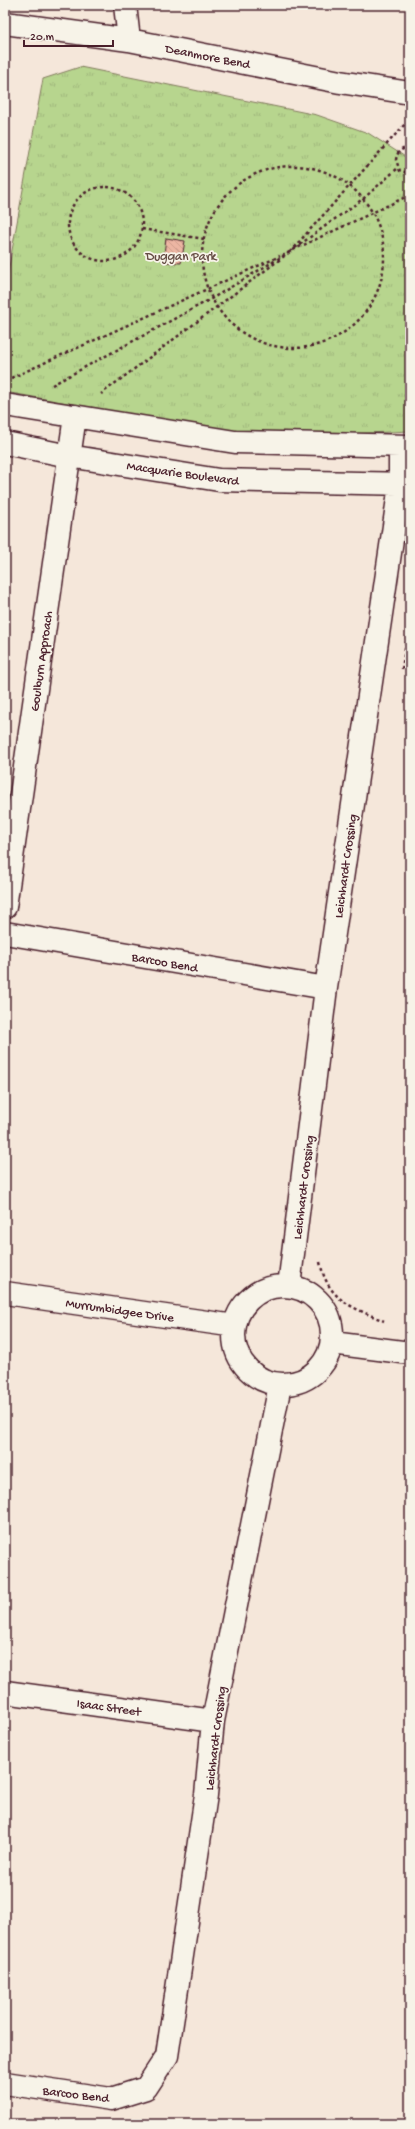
<svg xmlns="http://www.w3.org/2000/svg" width="415" height="2129" viewBox="0 0 415 2129" font-family="'Gochi Hand',sans-serif">
	<style>
		.park { fill: url(#park-tufts); stroke: #807a5c }
		.building { fill: url(#building-back-hatch); stroke: #4a1f2b }
		.lines { fill: none; stroke-linecap: round; stroke-linejoin: round }
		.minor-casing { stroke: #4a1f2b; stroke-width: 25 }
		.path { stroke: #4a1f2b; stroke-width: 2.5; stroke-dasharray: 3 3; stroke-linecap: butt }
		.minor { stroke: #f7f3e8; stroke-width: 22 }
		.labels { text-anchor: middle; stroke-width: 3.5; stroke-linejoin: round; paint-order: stroke }
		.street-label { font-size: 13px; fill: #4a1f2b; stroke: #f7f3e8 }
		.park-label { font-size: 13px; fill: #654c44; stroke: #f7f3e8 }
	</style>
	<defs>
		<pattern id="park-tufts" width="24" height="20" patternUnits="userSpaceOnUse"><rect width="24" height="20" fill="#b7d58e"/><path d="M3 7l-1-3M5 7V3M7 7l1-3M15 17l-1-3M17 17v-4M19 17l1-3" fill="none" stroke="#9fb67b"/></pattern>
		<pattern id="building-back-hatch" width="6" height="6" patternUnits="userSpaceOnUse"><rect width="6" height="6" fill="#edb6a3"/><path d="M-1 5l2 2M0 0l6 6M5-1l2 2" fill="none" stroke="#cd9c8c"/></pattern>
	</defs>
	<rect width="100%" height="100%" fill="#f5e7da"/>
	<filter id="ink" filterUnits="userSpaceOnUse"><feTurbulence type="fractalNoise" baseFrequency=".025" numOctaves="2"/><feDisplacementMap in="SourceGraphic" scale="8" xChannelSelector="R" yChannelSelector="G"/><feConvolveMatrix kernelMatrix="1 2 1 2 8 2 1 2 1" color-interpolation-filters="sRGB"/></filter>
	<g filter="url(#ink)">
		<path class="park" d="M 80,67 L 317,115 L 368,133 L 410,160 L 410,431 L 307,436 L 238,433 L 5,392 L 5,289 L 43,79 Z"/>
		<path class="building" d="M 166,238 L 185,241 L 181,263 L 163,262 Z"/>
		<g class="lines">
			<g class="minor-casing">
				<path id="minor" d="M 125,5 L 129,40
					M 5,23 L 129,40 L 340,82 L 410,93
					M 5,405 L 235,442 L 410,446
					M 5,443 L 69,456 L 219,480 L 410,484
					M 5,907 L 75,416
					M 5,933 L 326,988
					M234 1335a49 49 0 1 1 98 0a49 49 0 1 1-98 0Z
					M 289,1286 L 326,988 L 400,485 L 400,447
					M 5,1293 L 235,1326
					M 332,1343 L 410,1353
					M 5,1692 L 213,1721
					M 5,2083 L 111,2099 L 146,2088 L 167,2056 L 206,1795 L 213,1721 L 280,1385"/>
			</g>
			<path class="path" d="M 410,148 C 402,148 397,151 396,160 L 400,171 L 410,173
				M202 257a91 91 0 1 1 182 0a91 91 0 1 1-182 0Z
				M68 224a37 37 0 1 1 74 0a37 37 0 1 1-74 0Z
				M 142,229 L 204,239
				M 295,248 L 364,198 L 398,168
				M 293,250 L 410,195
				M 290,252 L 405,124
				M 11,378 L 280,256
				M 52,385 L 211,299 L 291,251 L 101,394
				M 402,669 L 410,617
				M 320,1262 C 328,1301 352,1307 384,1321"/>
			<use href="#minor" class="minor"/>
		</g>
	</g>
	<g class="labels">
		<g class="street-label">
			<text transform="translate(208 55) rotate(11)" y="5">Deanmore Bend</text>
			<text transform="translate(183 472) rotate(8)" y="5">Macquarie Boulevard</text>
			<text transform="translate(40 661) rotate(-82)" y="5">Goulburn Approach</text>
			<text transform="translate(344 866) rotate(-82)" y="5">Leichhardt Crossing</text>
			<text transform="translate(165 961) rotate(10)" y="5">Barcoo Bend</text>
			<text transform="translate(302 1187) rotate(-83)" y="5">Leichhardt Crossing</text>
			<text transform="translate(120 1309) rotate(8)" y="5">Murrumbidgee Drive</text>
			<text transform="translate(109 1706) rotate(8)" y="5">Isaac Street</text>
			<text transform="translate(214 1738) rotate(-83)" y="5">Leichhardt Crossing</text>
			<text transform="translate(76 2093) rotate(7)" y="5">Barcoo Bend</text>
		</g>
		<g class="park-label">
			<text x="181" y="260">Duggan Park</text>
		</g>
	</g>
	<rect width="415" height="2129" fill="none" stroke="#f7f3e8" stroke-width="20"/>
	<rect x="10" y="10" width="395" height="2109" fill="none" stroke="#4a1f2b" stroke-width="1.5" filter="url(#ink)"/>
	<path d="M24 40v6h89v-6" fill="none" stroke="#4a1f2b" stroke-width="2"/>
	<text x="30" y="40" font-size="12" fill="#4a1f2b" stroke="#f7f3e8" stroke-width="3" paint-order="stroke">20 m</text>
</svg>
